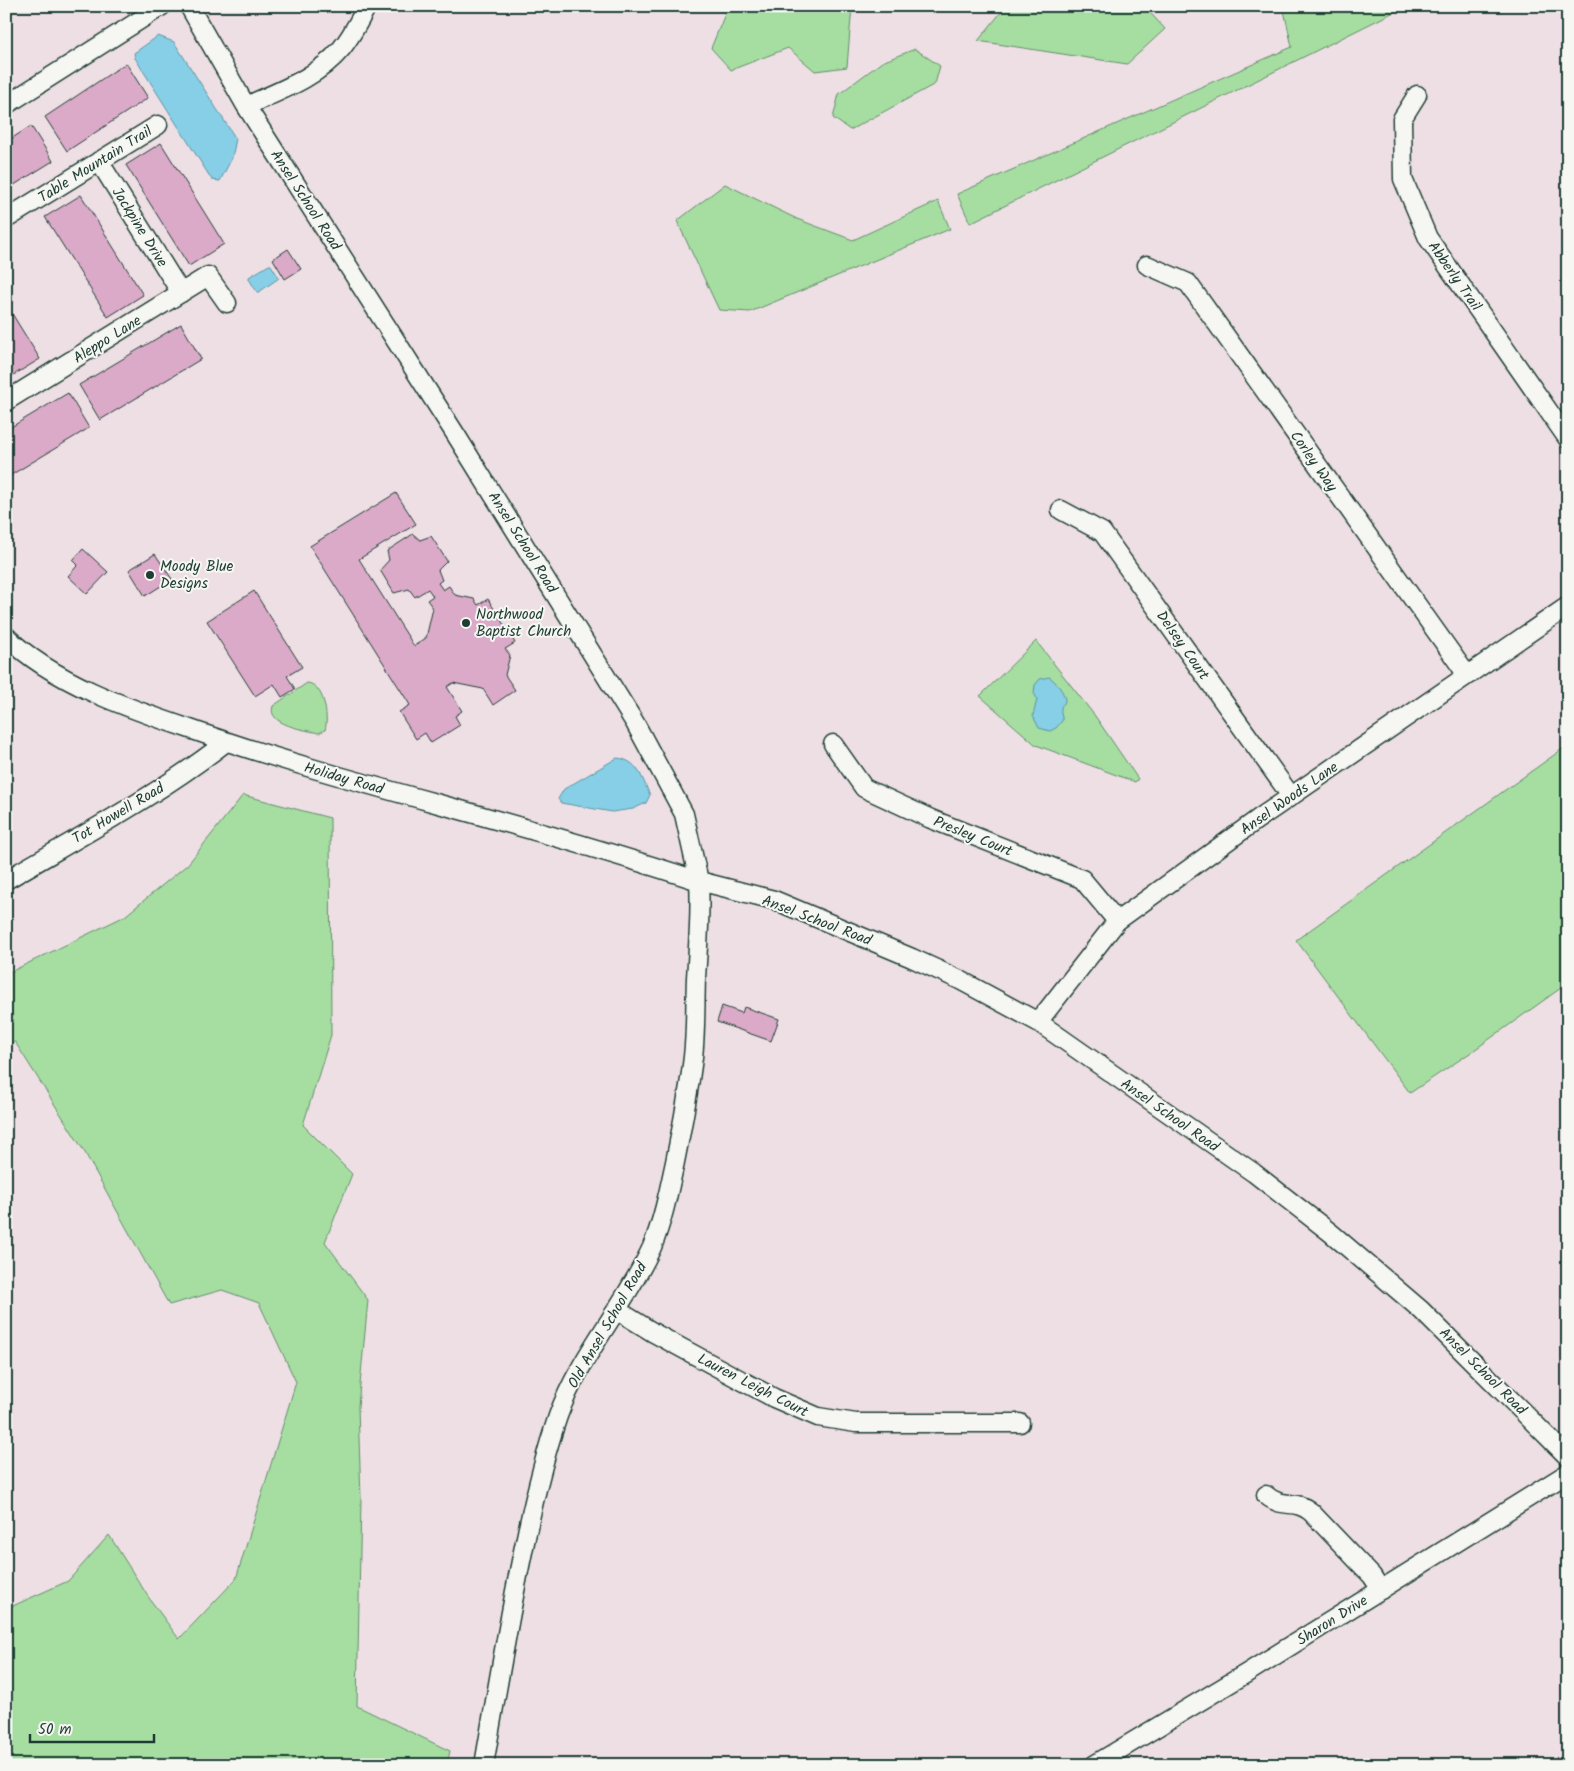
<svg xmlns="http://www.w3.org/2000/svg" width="1574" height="1771" viewBox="0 0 1574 1771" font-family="Kalam,sans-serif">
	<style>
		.green { fill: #a6dda1; stroke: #628d6a }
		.water { fill: #86cfe7; stroke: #5d959f }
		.building { fill: #dbaac8; stroke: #1f3d34 }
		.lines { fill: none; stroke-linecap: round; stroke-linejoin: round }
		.minor-casing { stroke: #1f3d34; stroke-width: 21 }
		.minor { stroke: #f6f6f2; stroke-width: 18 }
		.poi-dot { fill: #1f3d34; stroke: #f6f6f2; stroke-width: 2 }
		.labels { text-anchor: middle; stroke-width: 4; stroke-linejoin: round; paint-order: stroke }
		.street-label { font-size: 15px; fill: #1f3d34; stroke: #f6f6f2 }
		.poi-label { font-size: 15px; fill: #1f3d34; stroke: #f6f6f2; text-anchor: start }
	</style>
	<rect width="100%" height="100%" fill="#eedfe5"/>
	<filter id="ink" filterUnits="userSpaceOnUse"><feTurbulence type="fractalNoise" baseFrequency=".02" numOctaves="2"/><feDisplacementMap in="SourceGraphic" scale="10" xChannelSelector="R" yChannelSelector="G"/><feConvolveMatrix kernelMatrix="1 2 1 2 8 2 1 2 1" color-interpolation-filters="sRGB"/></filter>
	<g filter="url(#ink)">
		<path class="green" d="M 719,6 L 852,6 L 847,67 L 815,71 L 788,48 L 731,70 L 711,48 L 725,14 Z
			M 1006,6 L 1144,6 L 1165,29 L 1127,64 L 978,41 Z
			M 1283,6 L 1406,6 L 970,223 L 957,194 L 1292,47 Z
			M 915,49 L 940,66 L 935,84 L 850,130 L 833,118 L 839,94 L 882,62 Z
			M 725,184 L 797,219 L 853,240 L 938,201 L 950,229 L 750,312 L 719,310 L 677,221 Z
			M 1036,641 L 1095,716 L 1138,779 L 1135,782 L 1036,745 L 980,696 Z
			M 307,683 C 324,684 329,717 325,730 L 319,733 C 306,730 266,725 273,706 Z
			M 1568,745 L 1568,983 L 1470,1053 L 1410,1093 L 1296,940 Z
			M 243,795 L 330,818 L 331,1035 L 303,1125 L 352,1174 L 325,1242 L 368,1300 L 358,1406 L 361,1499 L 357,1706 L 450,1751 L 447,1765 L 6,1765 L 6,1609 L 68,1581 L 109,1535 L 149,1598 L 179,1639 L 236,1579 L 296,1382 L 259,1303 L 222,1290 L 169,1305 L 84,1151 L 15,1042 L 6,1044 L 6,974 L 125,916 L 188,864 Z"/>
		<path class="water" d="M 158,36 L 174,42 L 236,139 L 232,158 L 220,181 L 212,180 L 135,58 L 134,53 Z
			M 269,265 L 271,265 L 279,278 L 259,292 L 257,292 L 249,279 L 249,277 Z
			M 1049,677 C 1055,680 1065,693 1065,700 C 1064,707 1062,702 1061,708 C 1060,713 1063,717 1062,721 L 1056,728 L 1050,731 L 1039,728 L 1033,716 L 1037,699 L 1034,693 L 1035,685 L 1040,679 Z
			M 617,758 C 638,760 642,778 650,795 L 646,803 L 633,809 L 612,812 L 561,803 L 558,799 L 564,789 Z"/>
		<path class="building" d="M 126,63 L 148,98 L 67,151 L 45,117 Z
			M 31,126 L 53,161 L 6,190 L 6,142 Z
			M 161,143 L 224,244 L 189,266 L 126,165 Z
			M 81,195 L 143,295 L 108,317 L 45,217 Z
			M 288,249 L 301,269 L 285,279 L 273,259 Z
			M 6,304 L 40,359 L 7,379 L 6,378 Z
			M 181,324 L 201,359 L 100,420 L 79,385 Z
			M 68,393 L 89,428 L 6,478 L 6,430 Z
			M 396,493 L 416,524 L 359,559 L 414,646 L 426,638 L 433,608 L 427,600 L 433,596 L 428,589 L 415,597 L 409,589 L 394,593 L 380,570 L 389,560 L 387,551 L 413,534 L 420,540 L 431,536 L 447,561 L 438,570 L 442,580 L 438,583 L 443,590 L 449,586 L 455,595 L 474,599 L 478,605 L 488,599 L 515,643 L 505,649 L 510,655 L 505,675 L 515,690 L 493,705 L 483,689 L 453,683 L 447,687 L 462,711 L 455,716 L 460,725 L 431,743 L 425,733 L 416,739 L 399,712 L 410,705 L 310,546 Z
			M 83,549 L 108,572 L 87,594 L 68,576 L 78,565 L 73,560 Z
			M 155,554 L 172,579 L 145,596 L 129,570 Z
			M 254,591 L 302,667 L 287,676 L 295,689 L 282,697 L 274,684 L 255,696 L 207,621 Z
			M 722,1006 L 742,1013 L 744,1007 L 779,1019 L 771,1041 L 717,1022 Z"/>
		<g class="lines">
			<g class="minor-casing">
				<path id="minor" d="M 189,6 L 246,106 L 456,435 L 635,723 L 684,814 L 699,881 L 774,900 L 912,958 L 960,980 L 1038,1022 L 1254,1173 L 1331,1233 L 1421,1310 L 1568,1457
					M 1417,95 L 1402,119 L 1403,179 L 1428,238 L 1568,439
					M 6,105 L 162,6
					M 246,106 C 279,91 317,78 341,49 C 352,36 359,21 367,6
					M 99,161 L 181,293
					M 6,219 L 158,125
					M 1147,265 L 1188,283 L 1467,675
					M 6,401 L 208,276 L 227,303
					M 1061,510 L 1102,532 L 1291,796
					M 6,636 C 52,682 130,709 190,729 C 272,758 355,781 439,804 C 526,828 613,853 699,881 C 701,914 698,946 696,978 C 695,1004 696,1031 693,1057 C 689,1092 682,1127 675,1162 C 669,1190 663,1220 652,1247 C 625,1306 580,1355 558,1416 C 544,1457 534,1499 525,1542 C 509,1616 497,1690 484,1765
					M 833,744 L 864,788 L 931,819 L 1082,879 L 1117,921
					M 6,880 C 81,836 158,795 226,742
					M 1038,1022 L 1117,921 L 1258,819 L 1568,606
					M 617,1310 L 654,1333 L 774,1398 L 818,1417 L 856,1423 L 1020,1423
					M 1266,1495 C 1283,1510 1294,1498 1311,1512 L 1372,1576 L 1381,1590
					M 1094,1765 L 1247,1673 L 1568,1473"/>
			</g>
			<use href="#minor" class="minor"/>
		</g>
	</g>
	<g class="poi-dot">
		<circle cx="150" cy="575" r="5"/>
		<circle cx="466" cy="623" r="5"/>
	</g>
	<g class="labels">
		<g class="street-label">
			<text transform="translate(95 164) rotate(-32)" y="5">Table Mountain Trail</text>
			<text transform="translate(306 200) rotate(57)" y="5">Ansel School Road</text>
			<text transform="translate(140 227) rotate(58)" y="5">Jackpine Drive</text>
			<text transform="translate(1455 276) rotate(55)" y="5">Abberly Trail</text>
			<text transform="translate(107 339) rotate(-32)" y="5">Aleppo Lane</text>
			<text transform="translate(1314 461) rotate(55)" y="5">Corley Way</text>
			<text transform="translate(523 542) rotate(58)" y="5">Ansel School Road</text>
			<text transform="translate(1183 645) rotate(55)" y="5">Delsey Court</text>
			<text transform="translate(344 778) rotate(16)" y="5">Holiday Road</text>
			<text transform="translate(1289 798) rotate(-35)" y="5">Ansel Woods Lane</text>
			<text transform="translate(118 813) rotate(-31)" y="5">Tot Howell Road</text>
			<text transform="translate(973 836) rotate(22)" y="5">Presley Court</text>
			<text transform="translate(817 920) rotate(21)" y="5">Ansel School Road</text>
			<text transform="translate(1170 1115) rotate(35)" y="5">Ansel School Road</text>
			<text transform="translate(607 1325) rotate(-60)" y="5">Old Ansel School Road</text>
			<text transform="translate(1483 1371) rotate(45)" y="5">Ansel School Road</text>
			<text transform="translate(753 1385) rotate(27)" y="5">Lauren Leigh Court</text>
			<text transform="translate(1332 1620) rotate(-32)" y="5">Sharon Drive</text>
		</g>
		<g class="poi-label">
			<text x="160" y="571">Moody Blue<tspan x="160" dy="17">Designs</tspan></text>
			<text x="476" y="619">Northwood<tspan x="476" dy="17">Baptist Church</tspan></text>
		</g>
	</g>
	<rect width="1574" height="1771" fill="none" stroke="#f6f6f2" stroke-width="25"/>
	<rect x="12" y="12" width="1549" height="1746" fill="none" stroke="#1f3d34" stroke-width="2" filter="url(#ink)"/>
	<path d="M30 1734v8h124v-8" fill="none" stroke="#1f3d34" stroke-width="2.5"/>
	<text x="38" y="1734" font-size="15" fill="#1f3d34" stroke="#f6f6f2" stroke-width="4" paint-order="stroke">50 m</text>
</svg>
